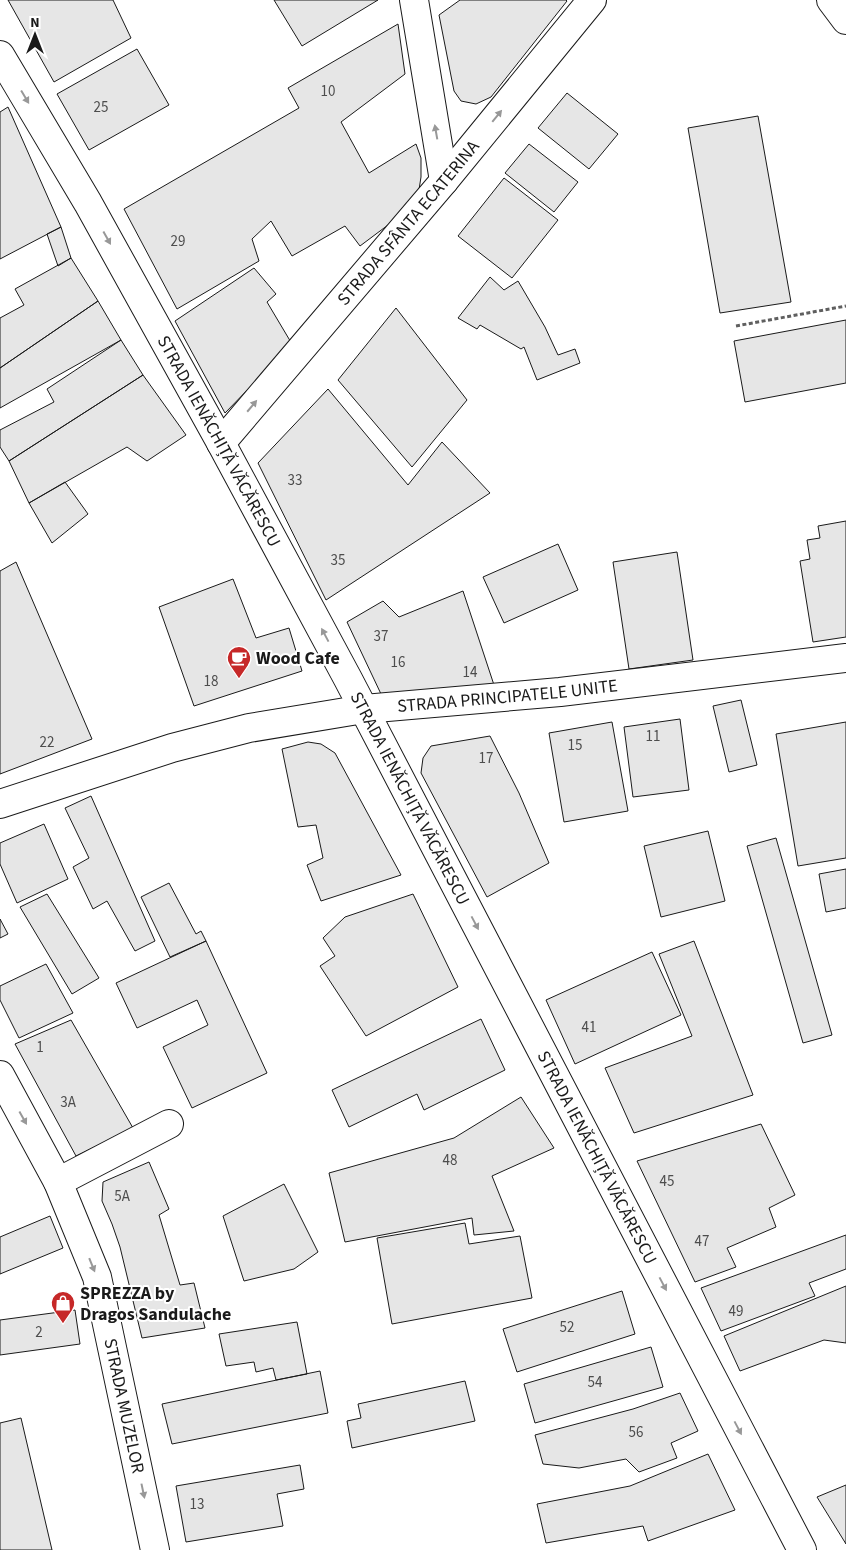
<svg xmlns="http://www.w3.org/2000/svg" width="846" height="1550" viewBox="0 0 846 1550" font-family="'Source Sans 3',sans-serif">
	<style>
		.building { fill: #e6e6e6; stroke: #1a1a1a }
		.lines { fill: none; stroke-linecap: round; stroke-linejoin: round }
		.street-casing { stroke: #1a1a1a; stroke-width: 30 }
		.path { stroke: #5f5f5f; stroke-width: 3; stroke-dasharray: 4 2.5; stroke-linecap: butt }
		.street { stroke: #fff; stroke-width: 28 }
		.oneway { fill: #989898 }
		.labels { text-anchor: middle; stroke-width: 4; stroke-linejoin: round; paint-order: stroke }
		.number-label { font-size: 15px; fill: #4d4d4d }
		.street-label { font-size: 18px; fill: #1a1a1a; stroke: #fff }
		.poi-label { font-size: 18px; font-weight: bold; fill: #1a1a1a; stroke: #fff; text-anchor: start }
	</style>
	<rect width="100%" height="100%" fill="#fff"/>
	<path class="building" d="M 8,0 L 113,0 L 131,38 L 54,82 Z
		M 274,0 L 378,0 L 302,46 Z
		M 460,0 L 566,0 L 567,1 L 491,97 L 476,104 L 461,101 L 454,91 L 439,15 Z
		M 398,24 L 405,74 L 341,122 L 369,173 L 416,144 L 421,158 L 421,177 L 418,196 L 408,210 L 360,246 L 345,226 L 292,256 L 271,221 L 252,239 L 259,261 L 177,309 L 124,209 L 299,108 L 288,88 Z
		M 137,49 L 169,105 L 89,150 L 57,94 Z
		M 567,93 L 618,134 L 589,169 L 538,128 Z
		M 8,107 L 61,227 L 0,259 L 0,112 Z
		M 758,116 L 791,302 L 720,313 L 688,128 Z
		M 529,144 L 578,182 L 554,212 L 505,173 Z
		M 504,178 L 558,220 L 512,278 L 458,236 Z
		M 61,227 L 71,258 L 58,266 L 47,234 Z
		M 71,258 L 98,301 L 0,368 L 0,318 L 24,305 L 15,289 Z
		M 254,268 L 276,294 L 267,302 L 292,344 L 225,413 L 175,321 Z
		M 490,277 L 504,290 L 518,281 L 545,327 L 558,355 L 575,349 L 580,363 L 537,380 L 524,347 L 521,349 L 480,325 L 477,329 L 458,318 Z
		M 98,301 L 121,340 L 0,408 L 0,368 Z
		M 396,308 L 467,400 L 412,467 L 338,380 Z
		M 846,320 L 846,383 L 745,402 L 734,341 Z
		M 121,340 L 143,375 L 9,461 L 0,447 L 0,430 L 54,402 L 47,389 Z
		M 143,375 L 186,435 L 147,461 L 127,447 L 29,503 L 9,461 Z
		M 328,389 L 408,485 L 442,442 L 490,493 L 326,600 L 258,463 Z
		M 65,482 L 88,514 L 52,543 L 29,503 Z
		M 846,521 L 846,637 L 813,642 L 800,561 L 810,559 L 807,540 L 820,538 L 818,526 Z
		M 558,544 L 578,590 L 504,623 L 483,577 Z
		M 677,552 L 693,660 L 629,669 L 613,562 Z
		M 16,562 L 92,739 L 0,774 L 0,571 Z
		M 233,579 L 256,638 L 289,628 L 302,671 L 194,706 L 159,607 Z
		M 463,591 L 494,685 L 381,694 L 347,622 L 383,601 L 399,617 Z
		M 741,700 L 757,765 L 729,772 L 713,706 Z
		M 680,719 L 689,790 L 633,797 L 624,727 Z
		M 612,722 L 628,811 L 564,822 L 549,733 Z
		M 846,722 L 846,858 L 798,866 L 776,734 Z
		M 490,736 L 519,793 L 549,863 L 487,897 L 421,773 L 423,758 L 431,746 Z
		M 308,742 L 321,744 L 335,753 L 401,875 L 321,901 L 307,865 L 323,858 L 316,825 L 298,827 L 282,749 Z
		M 91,796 L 155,941 L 135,951 L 107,901 L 93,909 L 73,867 L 89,858 L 65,808 Z
		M 44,824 L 68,879 L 17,903 L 0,864 L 0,843 Z
		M 708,831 L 725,901 L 661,917 L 644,846 Z
		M 776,838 L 832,1035 L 803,1043 L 747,846 Z
		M 846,869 L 846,908 L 826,912 L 819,874 Z
		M 169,883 L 196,934 L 201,931 L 206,941 L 170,957 L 141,897 Z
		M 47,894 L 99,978 L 72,994 L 20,907 Z
		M 413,894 L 458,987 L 366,1036 L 320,966 L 335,956 L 323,938 L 345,917 Z
		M 0,919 L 8,934 L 0,938 Z
		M 206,941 L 267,1073 L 192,1108 L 163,1047 L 208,1025 L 197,1000 L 137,1028 L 116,983 Z
		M 694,941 L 753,1095 L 634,1133 L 605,1068 L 692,1036 L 659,954 Z
		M 652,952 L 681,1015 L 575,1064 L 546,1000 Z
		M 46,964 L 73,1013 L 19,1038 L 0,1000 L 0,986 Z
		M 481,1019 L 505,1070 L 424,1110 L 417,1094 L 349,1127 L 332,1090 Z
		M 71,1020 L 133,1128 L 76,1156 L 15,1044 Z
		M 521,1097 L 554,1148 L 492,1176 L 514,1231 L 474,1235 L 472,1218 L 345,1242 L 329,1173 L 454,1138 Z
		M 761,1124 L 795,1195 L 769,1208 L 776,1227 L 727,1248 L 736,1267 L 695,1282 L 637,1161 Z
		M 149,1162 L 169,1209 L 159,1215 L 180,1285 L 194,1283 L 205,1328 L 142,1338 L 120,1247 L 112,1224 L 102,1201 L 103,1182 Z
		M 284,1184 L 318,1252 L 294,1269 L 244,1281 L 223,1216 Z
		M 50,1216 L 63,1248 L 0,1274 L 0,1237 Z
		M 465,1223 L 469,1244 L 520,1236 L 532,1298 L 392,1324 L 377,1238 Z
		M 846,1235 L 846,1269 L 809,1283 L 815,1296 L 721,1331 L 701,1288 Z
		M 846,1286 L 846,1343 L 824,1340 L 740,1371 L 724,1336 Z
		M 622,1291 L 635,1334 L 517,1372 L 503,1329 Z
		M 75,1310 L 80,1344 L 0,1355 L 0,1320 Z
		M 297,1322 L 307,1374 L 276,1380 L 273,1368 L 256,1372 L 254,1362 L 226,1366 L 219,1334 Z
		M 651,1347 L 663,1387 L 535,1423 L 524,1384 Z
		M 320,1371 L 328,1413 L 172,1444 L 162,1404 Z
		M 465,1381 L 475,1421 L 352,1448 L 347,1421 L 361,1418 L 358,1404 Z
		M 680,1393 L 698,1431 L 671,1443 L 677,1458 L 639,1472 L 626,1459 L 579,1468 L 543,1464 L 535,1435 L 633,1409 Z
		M 21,1418 L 52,1550 L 0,1550 L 0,1423 Z
		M 708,1454 L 735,1510 L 648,1541 L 643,1526 L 546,1543 L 537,1504 L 630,1486 Z
		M 300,1465 L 304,1489 L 277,1494 L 283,1526 L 186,1542 L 176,1486 Z
		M 846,1485 L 846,1544 L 817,1497 Z"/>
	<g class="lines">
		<g class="street-casing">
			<g id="street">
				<path d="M 414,0 L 444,181"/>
				<path d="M 831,0 L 846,20"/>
				<path id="s1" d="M 0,55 L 88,203 L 221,443 L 348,679 L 802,1550"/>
				<path id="s2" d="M 221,443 L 444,181 L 592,0"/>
				<path id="s3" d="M 0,804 L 172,748 L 249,728 L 364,709 L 560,692 L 846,658"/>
				<path id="s4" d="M 0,1075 L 58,1182 L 97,1277 L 155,1550"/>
				<path d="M 58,1182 L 169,1124"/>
			</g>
		</g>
		<path class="path" d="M 736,326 L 846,306"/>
		<use href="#street" class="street"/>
	</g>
	<defs><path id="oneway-solid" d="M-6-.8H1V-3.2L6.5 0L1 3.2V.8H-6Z" transform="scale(1.25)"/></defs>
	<g class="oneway">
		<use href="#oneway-solid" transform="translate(25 97) rotate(59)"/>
		<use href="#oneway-solid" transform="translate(497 116) rotate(-51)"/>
		<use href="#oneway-solid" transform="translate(436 132) rotate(-100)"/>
		<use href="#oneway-solid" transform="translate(107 238) rotate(61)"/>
		<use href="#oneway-solid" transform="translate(252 406) rotate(-50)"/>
		<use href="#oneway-solid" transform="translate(325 635) rotate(-118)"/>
		<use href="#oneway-solid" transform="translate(475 923) rotate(62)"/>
		<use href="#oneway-solid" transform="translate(23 1118) rotate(61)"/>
		<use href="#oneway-solid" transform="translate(92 1265) rotate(68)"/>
		<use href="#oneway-solid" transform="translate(663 1284) rotate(62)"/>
		<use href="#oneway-solid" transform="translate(738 1428) rotate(62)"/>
		<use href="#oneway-solid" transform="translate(143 1491) rotate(78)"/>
	</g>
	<defs>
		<g id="cafe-pin" transform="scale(1.25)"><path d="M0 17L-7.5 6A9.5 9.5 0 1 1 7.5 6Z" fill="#c62828" stroke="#fff"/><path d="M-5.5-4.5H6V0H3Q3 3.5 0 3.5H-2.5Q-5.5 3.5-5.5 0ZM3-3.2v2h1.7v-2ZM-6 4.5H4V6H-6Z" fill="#fff"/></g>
		<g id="shop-pin" transform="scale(1.25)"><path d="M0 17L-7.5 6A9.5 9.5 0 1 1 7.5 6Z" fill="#c62828" stroke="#fff"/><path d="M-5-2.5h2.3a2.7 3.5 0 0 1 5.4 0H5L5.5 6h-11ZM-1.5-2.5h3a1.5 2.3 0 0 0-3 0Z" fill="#fff"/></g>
	</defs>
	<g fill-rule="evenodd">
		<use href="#cafe-pin" x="239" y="658"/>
		<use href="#shop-pin" x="63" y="1303"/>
	</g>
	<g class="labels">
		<g class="number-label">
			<text x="328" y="96">10</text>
			<text x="101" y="112">25</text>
			<text x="178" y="246">29</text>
			<text x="295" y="485">33</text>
			<text x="338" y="565">35</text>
			<text x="381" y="641">37</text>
			<text x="398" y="667">16</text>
			<text x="470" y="677">14</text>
			<text x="211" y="686">18</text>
			<text x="653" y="741">11</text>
			<text x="47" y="747">22</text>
			<text x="575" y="750">15</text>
			<text x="486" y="763">17</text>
			<text x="589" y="1032">41</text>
			<text x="40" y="1052">1</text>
			<text x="68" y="1107">3A</text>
			<text x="450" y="1165">48</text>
			<text x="667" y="1186">45</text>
			<text x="122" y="1201">5A</text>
			<text x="702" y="1246">47</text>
			<text x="736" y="1316">49</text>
			<text x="567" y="1332">52</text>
			<text x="39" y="1337">2</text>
			<text x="595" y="1387">54</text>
			<text x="636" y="1437">56</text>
			<text x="197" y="1509">13</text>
		</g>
		<g class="street-label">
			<text dy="6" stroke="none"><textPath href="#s2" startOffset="289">STRADA SFÂNTA ECATERINA</textPath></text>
			<text dy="6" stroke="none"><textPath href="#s1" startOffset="444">STRADA IENĂCHIȚĂ VĂCĂRESCU</textPath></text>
			<text dy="6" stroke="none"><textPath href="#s3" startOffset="521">STRADA PRINCIPATELE UNITE</textPath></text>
			<text dy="6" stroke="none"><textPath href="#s1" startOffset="849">STRADA IENĂCHIȚĂ VĂCĂRESCU</textPath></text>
			<text dy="6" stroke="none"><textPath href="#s1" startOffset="1254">STRADA IENĂCHIȚĂ VĂCĂRESCU</textPath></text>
			<text dy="6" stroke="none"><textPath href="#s4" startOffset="356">STRADA MUZELOR</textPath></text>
		</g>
		<g class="poi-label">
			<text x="256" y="664">Wood Cafe</text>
			<text x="80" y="1299">SPREZZA by<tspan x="80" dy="21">Dragos Sandulache</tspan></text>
		</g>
	</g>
	<g transform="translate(35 35)" stroke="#ffffff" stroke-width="4" paint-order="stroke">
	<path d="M0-4L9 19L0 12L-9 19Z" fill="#1a1a1a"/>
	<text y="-8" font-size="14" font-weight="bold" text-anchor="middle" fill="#1a1a1a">N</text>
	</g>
</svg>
